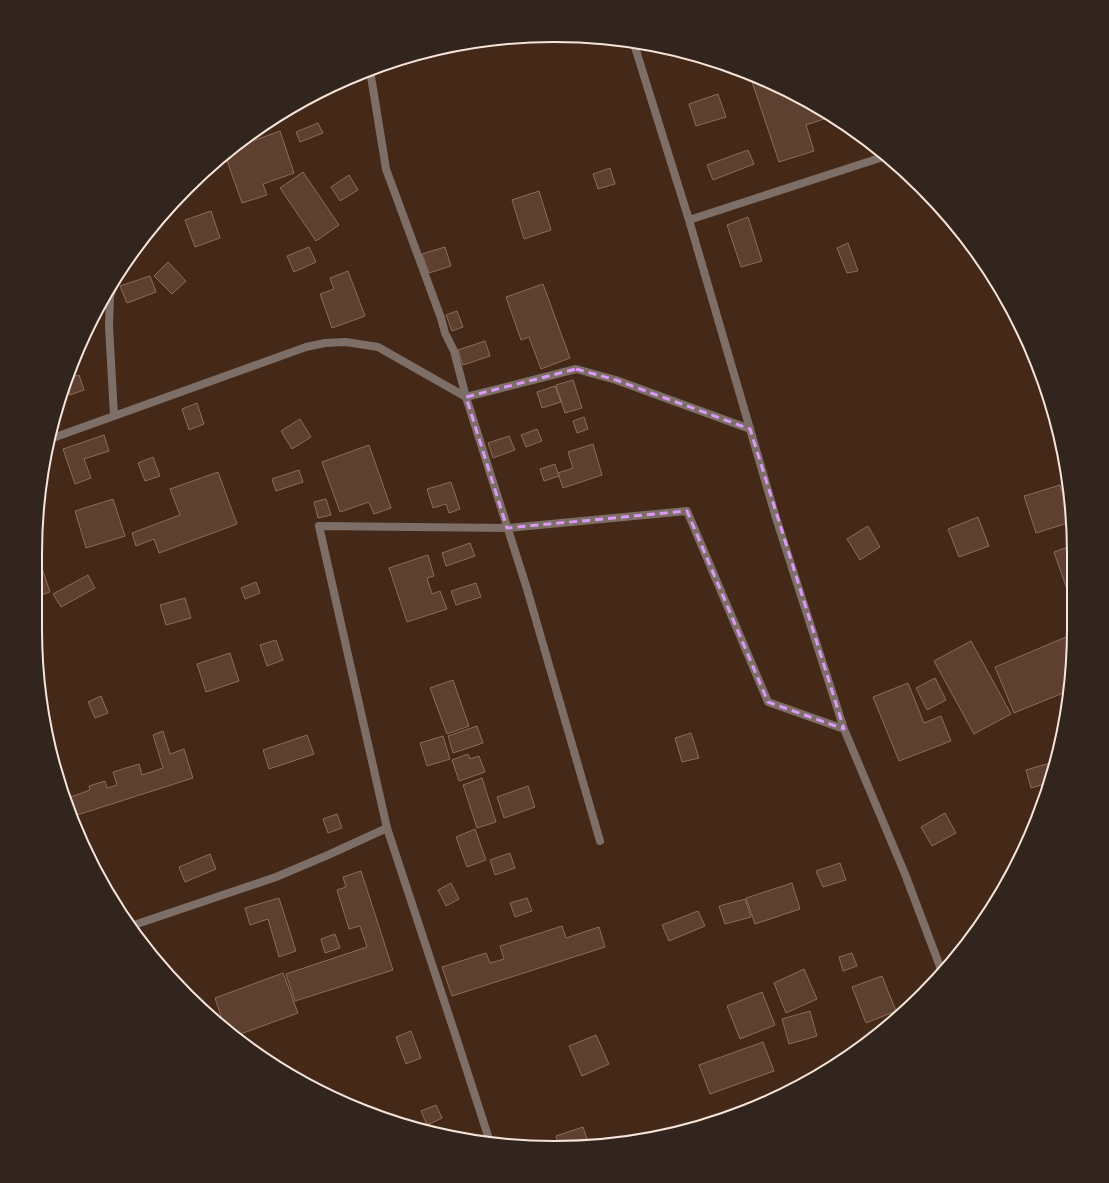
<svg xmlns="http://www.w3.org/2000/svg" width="1109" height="1183" viewBox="0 0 1109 1183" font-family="Helvetica,sans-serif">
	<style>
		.building { fill: #5d402f; stroke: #8c6c5a }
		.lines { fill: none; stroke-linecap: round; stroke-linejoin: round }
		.street { stroke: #7d6e67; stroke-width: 8 }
		.marked { fill: none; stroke: #db99f6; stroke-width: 3; stroke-dasharray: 8 5; stroke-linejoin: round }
		.rim { fill: none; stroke: #f6e3d9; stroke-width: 2 }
	</style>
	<rect width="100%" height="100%" fill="#442818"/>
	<path class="building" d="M 750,76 L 784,88 L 830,117 L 806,125 L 814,151 L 779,162 Z
		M 718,94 L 726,117 L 696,126 L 689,104 Z
		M 318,123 L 323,133 L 300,142 L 296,132 Z
		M 280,131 L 294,173 L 263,184 L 267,195 L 242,203 L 225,155 L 236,147 Z
		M 748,150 L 754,164 L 713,180 L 707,165 Z
		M 610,168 L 615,184 L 598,189 L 593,174 Z
		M 303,172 L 339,225 L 316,241 L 280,188 Z
		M 349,175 L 358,190 L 340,201 L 331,187 Z
		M 539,191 L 551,230 L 524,239 L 512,200 Z
		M 211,211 L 220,238 L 195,247 L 185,220 Z
		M 748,217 L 762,261 L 741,267 L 727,225 Z
		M 848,243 L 858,271 L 847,273 L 837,248 Z
		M 309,247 L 316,262 L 294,272 L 287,256 Z
		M 445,247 L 451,266 L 429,273 L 422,254 Z
		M 168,262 L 186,281 L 172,294 L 154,276 Z
		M 348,271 L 365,316 L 332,328 L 320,294 L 334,289 L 330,278 Z
		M 150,276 L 156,292 L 127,303 L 120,286 Z
		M 543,284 L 570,358 L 541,369 L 529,337 L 521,340 L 506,297 Z
		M 457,311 L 463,327 L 452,331 L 446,315 Z
		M 485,341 L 490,356 L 463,365 L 458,350 Z
		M 79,375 L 84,390 L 70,395 L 67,383 L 68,378 Z
		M 573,380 L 582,408 L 565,413 L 556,385 Z
		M 555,386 L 561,402 L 542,408 L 537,392 Z
		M 197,403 L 204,424 L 189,430 L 182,409 Z
		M 584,417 L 588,429 L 577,433 L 573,421 Z
		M 300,419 L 311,437 L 292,449 L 281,431 Z
		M 537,429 L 542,441 L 526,447 L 521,435 Z
		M 104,435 L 109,451 L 84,459 L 91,478 L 75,484 L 63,449 Z
		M 509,436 L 515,450 L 493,458 L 488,443 Z
		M 593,444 L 602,475 L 563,488 L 558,473 L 573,468 L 568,452 Z
		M 369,445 L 391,508 L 374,514 L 369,502 L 340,512 L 322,462 Z
		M 153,457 L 160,476 L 145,481 L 138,463 Z
		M 555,464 L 559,476 L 544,481 L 540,469 Z
		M 299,470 L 303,482 L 276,491 L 272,479 Z
		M 218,472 L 237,524 L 159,553 L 154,539 L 136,546 L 132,533 L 180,515 L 170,489 Z
		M 451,482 L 460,509 L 449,513 L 446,504 L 433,508 L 427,489 Z
		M 1060,485 L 1071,522 L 1036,533 L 1024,496 Z
		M 113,499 L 125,536 L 86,548 L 75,511 Z
		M 326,499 L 331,515 L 318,518 L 314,502 Z
		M 978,517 L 989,546 L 959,557 L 948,529 Z
		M 868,526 L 880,547 L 860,560 L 847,539 Z
		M 470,543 L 475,556 L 446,566 L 442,553 Z
		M 1071,546 L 1073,591 L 1068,592 L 1054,552 Z
		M 36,550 L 50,592 L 35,597 Z
		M 428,555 L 434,576 L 427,578 L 432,594 L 440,591 L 447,609 L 407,622 L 389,568 Z
		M 88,575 L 95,588 L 61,607 L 53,594 Z
		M 256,582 L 260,593 L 245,599 L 241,588 Z
		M 476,583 L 481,597 L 456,605 L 451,591 Z
		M 185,598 L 191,618 L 166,625 L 160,605 Z
		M 1073,634 L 1068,691 L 1014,713 L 995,667 Z
		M 276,640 L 283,660 L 267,666 L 260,645 Z
		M 971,641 L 1011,714 L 974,734 L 934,661 Z
		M 230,653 L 239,681 L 206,692 L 197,664 Z
		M 935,678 L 946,700 L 927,710 L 916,688 Z
		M 453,680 L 469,726 L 447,734 L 430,688 Z
		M 908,683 L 924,723 L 941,716 L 951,741 L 899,761 L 873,697 Z
		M 101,696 L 108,713 L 95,718 L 88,702 Z
		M 477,726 L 483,743 L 453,753 L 448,736 Z
		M 163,731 L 170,754 L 184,749 L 193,778 L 74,816 L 68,798 L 90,790 L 89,786 L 105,781 L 107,788 L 117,785 L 113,772 L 139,764 L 142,775 L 163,768 L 153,735 Z
		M 691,733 L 699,758 L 682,762 L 675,738 Z
		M 307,735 L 314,754 L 269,769 L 263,750 Z
		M 443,736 L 450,759 L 427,766 L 420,743 Z
		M 468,754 L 470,759 L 479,756 L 485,772 L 459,781 L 452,760 Z
		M 1050,763 L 1052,770 L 1048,783 L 1031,788 L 1026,770 Z
		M 482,778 L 496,822 L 477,828 L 463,785 Z
		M 528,786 L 535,807 L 504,818 L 497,797 Z
		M 945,813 L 956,833 L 932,846 L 921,827 Z
		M 337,814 L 342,828 L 328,833 L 323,819 Z
		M 475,829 L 486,860 L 467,867 L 456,837 Z
		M 510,853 L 515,868 L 495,875 L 490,860 Z
		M 210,854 L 216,869 L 185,882 L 179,867 Z
		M 840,863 L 846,880 L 823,887 L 816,871 Z
		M 361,871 L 393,970 L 295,1001 L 286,974 L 367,947 L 360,926 L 349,929 L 337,890 L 346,887 L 343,877 Z
		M 451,883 L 459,899 L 446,906 L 438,890 Z
		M 792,883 L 800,909 L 755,924 L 746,898 Z
		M 279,898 L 296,951 L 279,957 L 268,919 L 250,925 L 245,908 Z
		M 527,898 L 532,911 L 515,917 L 510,903 Z
		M 745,899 L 751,917 L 725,924 L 719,906 Z
		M 698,911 L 705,926 L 669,941 L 662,925 Z
		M 562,926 L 566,938 L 599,927 L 605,947 L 452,996 L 442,967 L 486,953 L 490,963 L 504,959 L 500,946 Z
		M 335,934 L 340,948 L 325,953 L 321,939 Z
		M 852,953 L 857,966 L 843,971 L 839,957 Z
		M 804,969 L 817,999 L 786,1013 L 774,983 Z
		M 283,973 L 298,1013 L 235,1036 L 222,1026 L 224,1025 L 215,998 Z
		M 882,976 L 896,1011 L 866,1023 L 852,987 Z
		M 762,992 L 775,1025 L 740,1039 L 727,1006 Z
		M 810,1011 L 817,1036 L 789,1044 L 782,1019 Z
		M 411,1031 L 421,1058 L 406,1064 L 396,1037 Z
		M 596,1035 L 609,1064 L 582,1076 L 569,1046 Z
		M 763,1042 L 774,1071 L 710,1094 L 699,1065 Z
		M 436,1105 L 442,1118 L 427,1125 L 421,1111 Z
		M 583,1127 L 589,1145 L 559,1146 L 556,1136 Z"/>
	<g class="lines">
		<path class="street" d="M 634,44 L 689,220 L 776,518 L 844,729 L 905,874 L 942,972
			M 370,70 L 386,169 L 441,318 L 445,333 L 454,351 L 466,397 L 527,589 L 600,841
			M 689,220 L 886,156
			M 114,416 L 109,326 L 110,296 L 116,281
			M 50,439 L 306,347 L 325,343 L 346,342 L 378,347 L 466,397 L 576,369 L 616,380 L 750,429
			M 387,828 L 457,1040 L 490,1142
			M 131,926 L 276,877 L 328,855 L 387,828 L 319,526 L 507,528 L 687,511 L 768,702 L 844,729"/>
	</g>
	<path class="marked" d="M 576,369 L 616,380 L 750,429 L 844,729 L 768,702 L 687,511 L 507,528 L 466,397 Z"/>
	<path d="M0 0H1109V1183H0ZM554 42H555A512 512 0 0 1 1067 554V629A512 512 0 0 1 555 1141H554A512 512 0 0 1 42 629V554A512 512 0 0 1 554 42Z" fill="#32251e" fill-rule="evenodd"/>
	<path class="rim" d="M554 42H555A512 512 0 0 1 1067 554V629A512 512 0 0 1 555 1141H554A512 512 0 0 1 42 629V554A512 512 0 0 1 554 42Z"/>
</svg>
